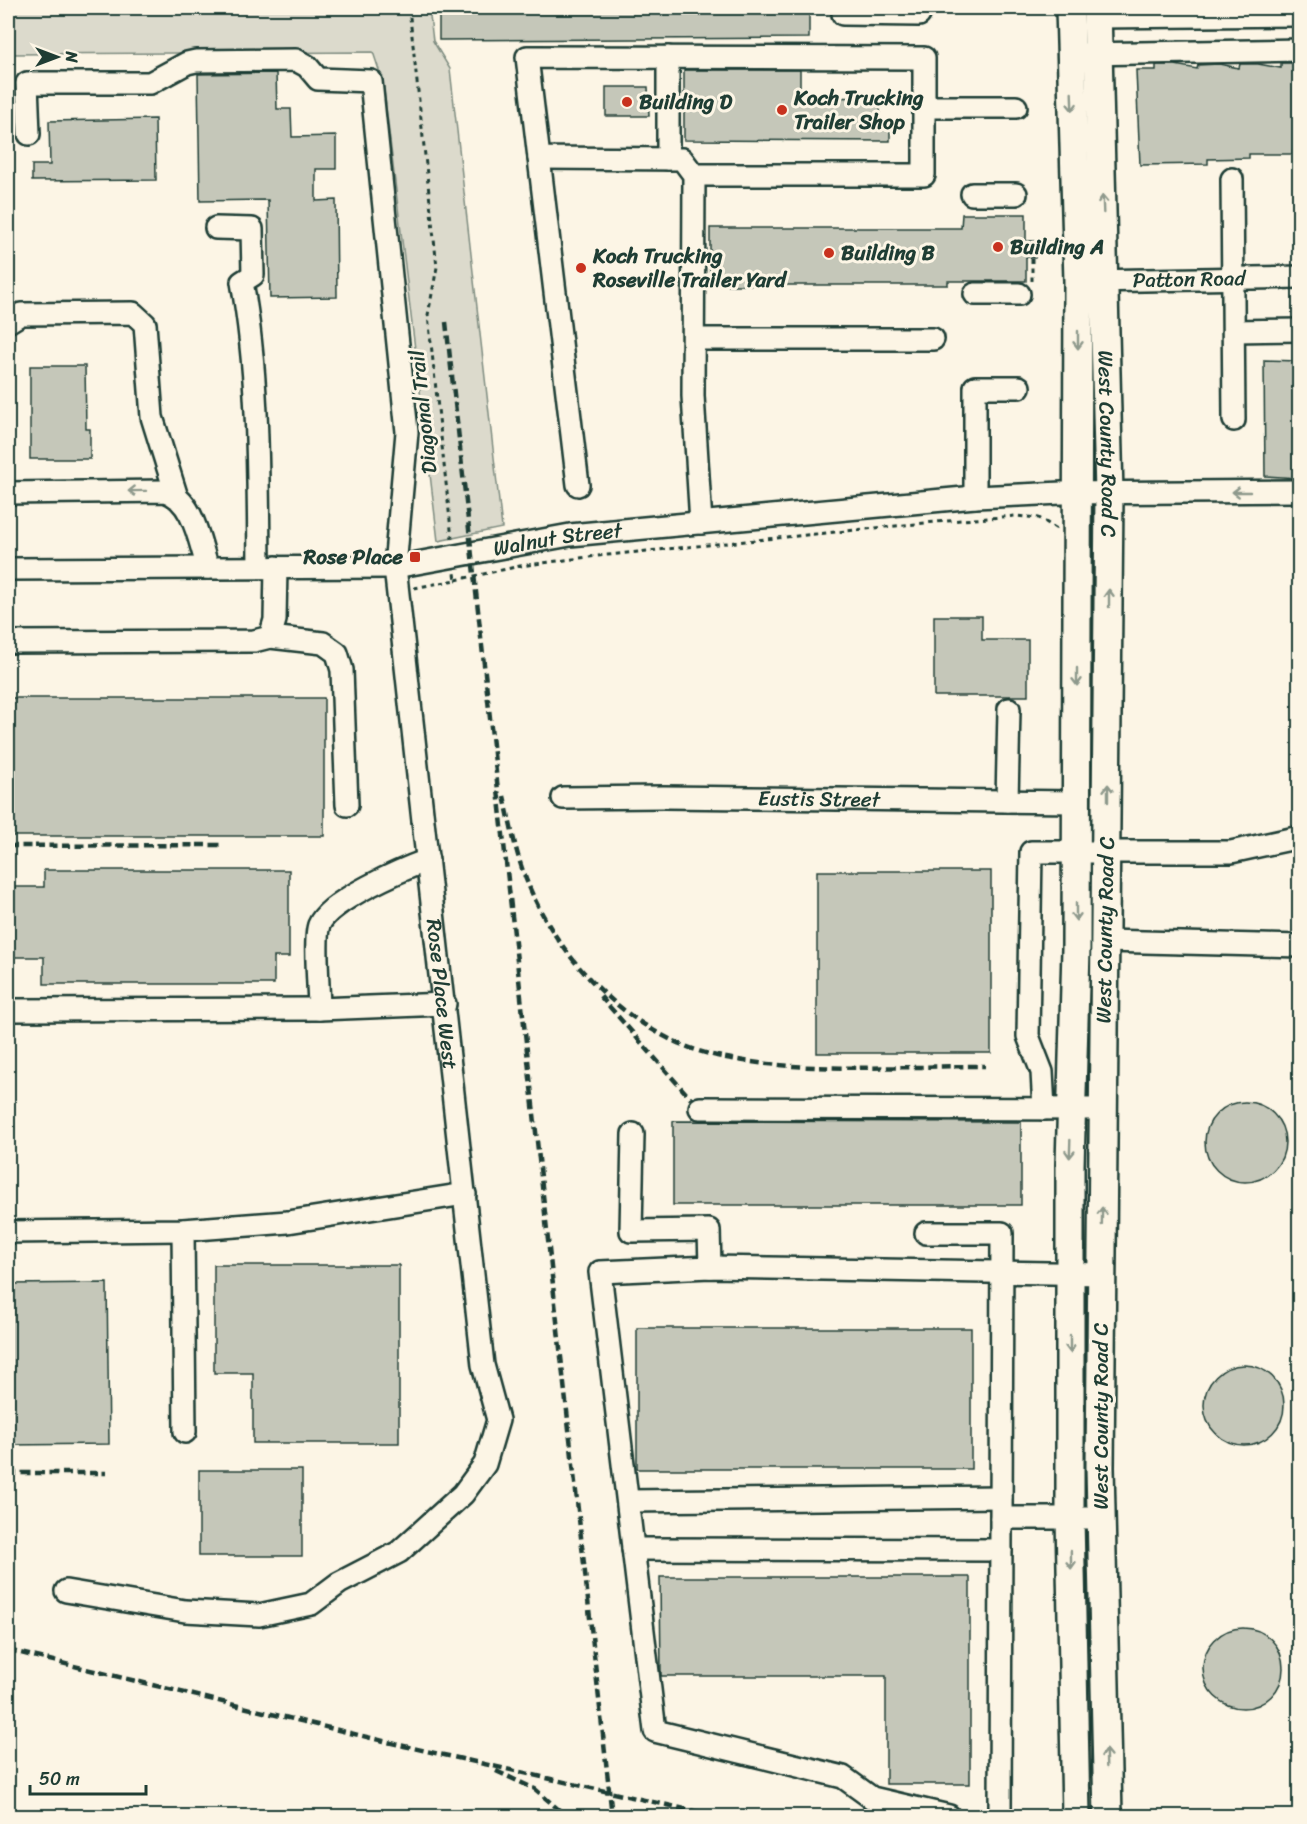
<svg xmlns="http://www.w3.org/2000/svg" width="1307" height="1824" viewBox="0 0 1307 1824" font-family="Sriracha,sans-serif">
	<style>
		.green { fill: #dcdacc; stroke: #7e8c80; stroke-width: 1.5 }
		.building { fill: #c5c7b9; stroke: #1f3d34; stroke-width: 1.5 }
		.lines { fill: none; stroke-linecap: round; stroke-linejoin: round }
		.minor-casing { stroke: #1f3d34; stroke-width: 26 }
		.major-casing { stroke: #1f3d34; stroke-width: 32 }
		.path { stroke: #1f3d34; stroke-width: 3; stroke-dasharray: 4.5 4.5; stroke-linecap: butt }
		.minor { stroke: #fcf5e5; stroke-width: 21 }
		.major { stroke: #fcf5e5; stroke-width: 27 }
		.rail { stroke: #1f3d34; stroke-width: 4.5; stroke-dasharray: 9 4.5; stroke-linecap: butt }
		.oneway { stroke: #8e998c }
		.poi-dot { fill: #c8321e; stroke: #fcf5e5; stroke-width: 2 }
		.labels { text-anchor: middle; stroke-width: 6; stroke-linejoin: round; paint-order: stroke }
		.poi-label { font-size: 21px; font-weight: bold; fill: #1f3d34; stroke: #fcf5e5; text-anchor: start }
		.street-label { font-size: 21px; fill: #1f3d34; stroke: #fcf5e5 }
	</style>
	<rect width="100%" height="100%" fill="#fcf5e5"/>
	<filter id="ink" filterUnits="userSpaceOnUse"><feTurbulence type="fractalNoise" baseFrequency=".0167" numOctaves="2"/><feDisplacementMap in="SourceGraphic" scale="12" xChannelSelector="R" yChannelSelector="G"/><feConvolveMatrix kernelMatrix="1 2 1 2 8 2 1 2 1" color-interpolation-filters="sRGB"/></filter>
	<g filter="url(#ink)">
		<path class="green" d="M 8,8 L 429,8 L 433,41 L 450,69 L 502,528 L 438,541 L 383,82 L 373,52 L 8,54 Z"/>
		<path class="building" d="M 439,8 L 809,8 L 809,38 L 439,40 Z
			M 1281,63 L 1299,63 L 1299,149 L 1293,150 L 1293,154 L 1249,154 L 1249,158 L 1208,159 L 1208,164 L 1140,165 L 1136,70 L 1156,70 L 1156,65 L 1175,65 L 1197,69 L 1198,65 L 1219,64 L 1239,68 L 1240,64 L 1258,64 L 1281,68 Z
			M 684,70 L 800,70 L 800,97 L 880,98 L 880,121 L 890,122 L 890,141 L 684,140 Z
			M 276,73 L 277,109 L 291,109 L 292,137 L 336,136 L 336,169 L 316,169 L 316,201 L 336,200 L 337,297 L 270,298 L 268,200 L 200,201 L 198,74 Z
			M 606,87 L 648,87 L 649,116 L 606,116 Z
			M 155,119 L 156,180 L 32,181 L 32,165 L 50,165 L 49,121 Z
			M 962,214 L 1026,214 L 1026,241 L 1035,241 L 1035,258 L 1026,257 L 1026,281 L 948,281 L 948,285 L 710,285 L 710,228 L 961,228 Z
			M 1264,360 L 1299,361 L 1299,478 L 1265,476 Z
			M 30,366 L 85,366 L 86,429 L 90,429 L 90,459 L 30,459 Z
			M 934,616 L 982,616 L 982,640 L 1028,640 L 1028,696 L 934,696 Z
			M 8,698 L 324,698 L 324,836 L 8,836 Z
			M 44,870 L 289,870 L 289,957 L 274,957 L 274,984 L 44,984 L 44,957 L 8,957 L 8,887 L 44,887 Z
			M 817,871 L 991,871 L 991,1053 L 817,1053 Z
			M1205 1142a40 40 0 1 1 80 0a40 40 0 1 1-80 0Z
			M 673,1121 L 1021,1122 L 1021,1205 L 673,1205 Z
			M 214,1265 L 399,1265 L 399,1443 L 253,1443 L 253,1373 L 214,1373 Z
			M 107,1283 L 109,1444 L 8,1445 L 8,1284 Z
			M 637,1328 L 971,1328 L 971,1469 L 637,1469 Z
			M1204 1405a40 40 0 1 1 80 0a40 40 0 1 1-80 0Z
			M 199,1470 L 302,1470 L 302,1556 L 199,1556 Z
			M 660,1577 L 970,1577 L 970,1784 L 886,1784 L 886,1676 L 661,1676 Z
			M1203 1668a40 40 0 1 1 80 0a40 40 0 1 1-80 0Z"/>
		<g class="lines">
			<g class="minor-casing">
				<g id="minor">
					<path d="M 843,8 L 843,14 L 919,15"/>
					<path d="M 1097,17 L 1300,15"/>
					<path d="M 1084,54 L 1300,50"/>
					<path d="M 668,57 L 668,159"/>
					<path d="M 924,107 L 1016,107"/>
					<path id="s1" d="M 29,134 L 27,83 L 150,83 L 187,63 L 196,61 L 296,60 L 307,66 L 318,79 L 371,81 L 407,432 L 395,567 L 483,1365 L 498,1420 L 485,1464 L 463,1494 L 399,1552 L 339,1583 L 311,1604 L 259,1615 L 185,1611 L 66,1591"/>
					<path d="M 539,158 L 578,485"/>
					<path d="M 694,175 L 924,175 L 924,58 L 527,57 L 539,158 L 682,159 L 694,175 L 693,396 L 701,523"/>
					<path d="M 1232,179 L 1234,420"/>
					<path d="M 972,194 L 1016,194"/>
					<path d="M 216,228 L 252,229 L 253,275 L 242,282 C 259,375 258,473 259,567"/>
					<path id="s2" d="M 1091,281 L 1300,277"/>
					<path d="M 975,294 L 1019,294"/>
					<path d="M 8,322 L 21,314 L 133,313 L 145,324 L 152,417 L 176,494"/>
					<path d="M 1234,331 L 1300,330"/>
					<path d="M 694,339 L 933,339"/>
					<path d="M 8,493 L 165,491 C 194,500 199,542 208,568"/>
					<path d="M 975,497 L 975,387 L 1019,387"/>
					<path id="s3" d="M 8,569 L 395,567 L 570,535 L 975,497 L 1062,493 L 1300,491"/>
					<path d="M 270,637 L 323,643 L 337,653 L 342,670 L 347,805"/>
					<path d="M 8,642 L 254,641 L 270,637 L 275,620 L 276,567"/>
					<path id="s4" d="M 563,798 L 664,797 L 1077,802"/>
					<path d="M 1007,801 L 1009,709"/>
					<path d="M 428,860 C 403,869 328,901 319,925 C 314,938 319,992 319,1009 L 445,1004"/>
					<path d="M 1105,941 L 1300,946"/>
					<path d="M 8,1010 L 319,1009"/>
					<path d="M 700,1108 L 1103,1109"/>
					<path d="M 1044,1109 L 1042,1072 L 1028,1036 L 1031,852 L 1231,852 L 1300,837"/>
					<path d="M 633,1134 L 631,1231 L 709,1230 L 710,1267"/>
					<path d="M 183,1230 L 185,1432"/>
					<path d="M 8,1232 L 183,1230 L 288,1222 L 465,1194"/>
					<path d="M 926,1233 L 1002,1233 L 1000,1816"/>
					<path d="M 628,1501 L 1001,1497"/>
					<path d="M 1001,1518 L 1100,1518"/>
					<path d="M 633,1549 L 1001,1550"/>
					<path d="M 949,1816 L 872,1798 L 843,1777 L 655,1731 L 600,1272 L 710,1267 L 1102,1274"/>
				</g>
			</g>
			<g class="major-casing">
				<g id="major">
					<path d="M 1070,8 L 1078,281 L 1076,949 L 1070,1165 L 1070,1518 L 1076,1816"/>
					<path id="s5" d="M 1097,8 L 1109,494 L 1100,1467 L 1108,1816"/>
				</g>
			</g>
			<path class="path" d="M 409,8 L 437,267 L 428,315 L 452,539
				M 1032,281 L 1032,258
				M 456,580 L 520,566 L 588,557 L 935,522 L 1015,516 L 1039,518 L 1057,529
				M 414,588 L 456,580 L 455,573"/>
			<use href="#minor" class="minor"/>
			<use href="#major" class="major"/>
			<path class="rail" d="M 446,322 L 612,1816
				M 504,796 C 511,826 516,856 528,884 C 560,962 633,1037 717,1056 C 798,1074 901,1066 985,1066
				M 8,846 L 223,845
				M 600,996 L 691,1099
				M 8,1473 L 107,1473
				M 8,1650 L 404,1746 L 716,1816
				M 496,1771 L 535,1789 L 566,1816"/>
		</g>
		<defs><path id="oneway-shaft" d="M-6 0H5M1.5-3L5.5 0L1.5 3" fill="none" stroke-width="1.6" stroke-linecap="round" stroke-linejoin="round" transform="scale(1.5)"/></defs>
		<g class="oneway">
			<use href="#oneway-shaft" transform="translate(1072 102) rotate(88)"/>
			<use href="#oneway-shaft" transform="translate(1103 204) rotate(-92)"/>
			<use href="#oneway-shaft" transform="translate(1078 340) rotate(90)"/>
			<use href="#oneway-shaft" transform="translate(137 491) rotate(179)"/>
			<use href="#oneway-shaft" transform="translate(1241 492) rotate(180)"/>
			<use href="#oneway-shaft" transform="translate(1109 598) rotate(-90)"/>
			<use href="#oneway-shaft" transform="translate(1077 677) rotate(90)"/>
			<use href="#oneway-shaft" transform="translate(1108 793) rotate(-90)"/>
			<use href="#oneway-shaft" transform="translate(1076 912) rotate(90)"/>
			<use href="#oneway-shaft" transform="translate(1070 1149) rotate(92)"/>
			<use href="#oneway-shaft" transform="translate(1102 1216) rotate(-89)"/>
			<use href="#oneway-shaft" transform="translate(1070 1344) rotate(90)"/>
			<use href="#oneway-shaft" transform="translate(1071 1560) rotate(89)"/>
			<use href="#oneway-shaft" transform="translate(1106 1758) rotate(-92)"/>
		</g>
	</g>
	<g class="poi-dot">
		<circle cx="627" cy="102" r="6"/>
		<circle cx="782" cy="110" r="6"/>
		<circle cx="998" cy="247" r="6"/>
		<circle cx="829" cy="253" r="6"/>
		<circle cx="581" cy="268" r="6"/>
		<rect x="409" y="551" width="12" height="12" rx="3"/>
	</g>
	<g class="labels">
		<g class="poi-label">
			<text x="794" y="105">Koch Trucking<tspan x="794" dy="24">Trailer Shop</tspan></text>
			<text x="639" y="109">Building D</text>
			<text x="1010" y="254">Building A</text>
			<text x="841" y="260">Building B</text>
			<text x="593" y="263">Koch Trucking<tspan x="593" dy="24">Roseville Trailer Yard</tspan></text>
			<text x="403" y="564" text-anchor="end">Rose Place</text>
		</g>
		<g class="street-label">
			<text dy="7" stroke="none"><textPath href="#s2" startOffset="98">Patton Road</textPath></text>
			<text transform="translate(423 412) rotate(-96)" y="7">Diagonal Trail</text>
			<text dy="7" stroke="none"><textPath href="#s5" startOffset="436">West County Road C</textPath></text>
			<text dy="7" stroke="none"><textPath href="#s3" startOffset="552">Walnut Street</textPath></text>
			<text dy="7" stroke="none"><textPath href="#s4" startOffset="256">Eustis Street</textPath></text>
			<text transform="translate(1105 930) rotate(-89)" y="7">West County Road C</text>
			<text dy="7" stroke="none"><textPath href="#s1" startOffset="1326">Rose Place West</textPath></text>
			<text transform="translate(1101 1416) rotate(-90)" y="7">West County Road C</text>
		</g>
	</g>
	<rect width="1307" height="1824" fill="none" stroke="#fcf5e5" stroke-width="30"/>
	<rect x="15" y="15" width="1277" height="1794" fill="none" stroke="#1f3d34" stroke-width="2" filter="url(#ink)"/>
	<g transform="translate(57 57) rotate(90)" stroke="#fcf5e5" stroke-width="4.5" paint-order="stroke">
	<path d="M0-4.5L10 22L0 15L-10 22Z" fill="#1f3d34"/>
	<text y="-9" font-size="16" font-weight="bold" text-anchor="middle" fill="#1f3d34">N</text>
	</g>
	<path d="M30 1785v9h116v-9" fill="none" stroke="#1f3d34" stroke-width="3"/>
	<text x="39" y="1785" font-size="18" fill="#1f3d34" stroke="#fcf5e5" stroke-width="4.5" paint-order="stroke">50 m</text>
</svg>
